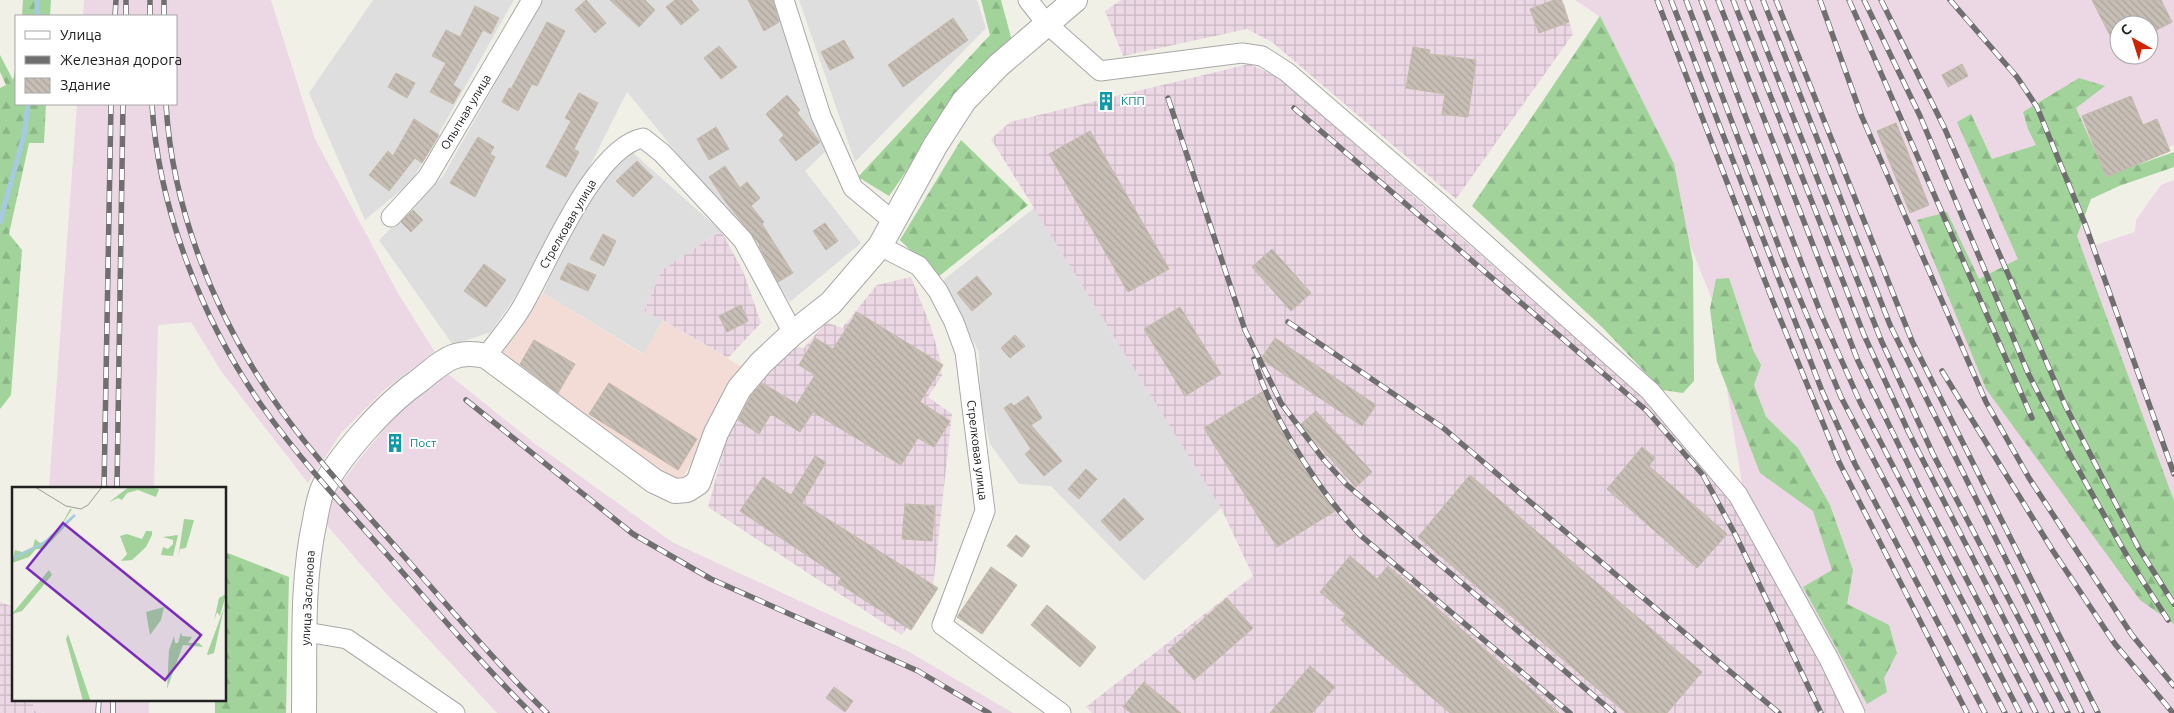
<svg xmlns="http://www.w3.org/2000/svg" width="2174" height="713" viewBox="0 0 2174 713" font-family="Ubuntu,sans-serif">
	<style>
		.residential { fill: #dfdede }
		.commercial { fill: #f3dcd6 }
		.industrial { fill: url(#industrial-grid) }
		.railway { fill: #ebd8e4; fill-rule: evenodd }
		.forest { fill: url(#forest-firs) }
		.lines { fill: none; stroke-linecap: round; stroke-linejoin: round }
		.stream { stroke: #a5cae1; stroke-width: 5 }
		.building { fill: url(#building-back-hatch); stroke: #c4b9a8 }
		.minor-casing { stroke: #a8a8a8; stroke-width: 21 }
		.tertiary-casing { stroke: #a8a8a8; stroke-width: 26 }
		.minor { stroke: #fff; stroke-width: 19 }
		.tertiary { stroke: #fff; stroke-width: 24 }
		.rail-casing { stroke: #6f6f6f; stroke-width: 5.5 }
		.rail { stroke: #fff; stroke-width: 4; stroke-dasharray: 11; stroke-linecap: butt }
		.labels { text-anchor: middle; stroke-width: 4; stroke-linejoin: round; paint-order: stroke }
		.culture-label { font-size: 12px; fill: #0d838f; stroke: #fff; text-anchor: start }
		.street-label { font-size: 12px; fill: #212121; stroke: #fff }
		.inset-river { fill: none; stroke: #a5cae1; stroke-width: 2.5 }
		.inset-road { fill: none; stroke: #9e9d98; stroke-width: 1 }
		.view { fill: #7b2cbf; fill-opacity: 0.15; stroke: #7b2cbf; stroke-width: 2.5 }
		.inset-edge { fill: none; stroke: #212121; stroke-width: 2.5 }
	</style>
	<defs>
		<pattern id="industrial-grid" width="8" height="8" patternUnits="userSpaceOnUse" patternTransform="scale(1.25)"><rect width="8" height="8" fill="#ebd8e4"/><path d="M0 4h8M4 0v8" fill="none" stroke="#c9b9c3"/></pattern>
		<pattern id="forest-firs" width="22" height="20" patternUnits="userSpaceOnUse" patternTransform="scale(1.25)"><rect width="22" height="20" fill="#a1d39a"/><path d="M5 1l3.5 6h-7zM16 11l3.5 6h-7z" fill="#8ab584"/></pattern>
		<pattern id="building-back-hatch" width="6" height="6" patternUnits="userSpaceOnUse" patternTransform="scale(1.25)"><rect width="6" height="6" fill="#c7bfb6"/><path d="M-1 5l2 2M0 0l6 6M5-1l2 2" fill="none" stroke="#aba49c"/></pattern>
	</defs>
	<rect width="100%" height="100%" fill="#f1f0e7"/>
	<path class="residential" d="M 373,0 L 514,0 L 412,181 L 365,220 L 309,93 Z
		M 543,0 L 772,0 L 792,49 L 826,151 L 805,171 L 861,243 L 790,302 L 722,208 L 627,92 L 549,248 L 491,332 L 453,345 L 379,240 L 443,176 Z
		M 799,0 L 977,0 L 986,28 L 855,162 Z
		M 631,151 L 721,231 L 662,270 L 644,311 L 663,320 L 644,354 L 543,293 L 592,186 Z
		M 1035,207 L 1221,508 L 1144,581 L 1051,486 L 1019,484 L 990,444 L 981,405 L 979,352 L 941,282 Z"/>
	<path class="commercial" d="M 543,293 L 643,354 L 663,320 L 747,370 L 678,485 L 495,361 Z"/>
	<path class="industrial" d="M 1121,0 L 1563,0 L 1573,34 L 1456,199 L 1272,42 L 1247,29 L 1123,56 L 1105,11 Z
		M 1249,64 L 1278,77 L 1647,401 L 1727,493 L 1827,672 L 1844,713 L 1092,713 L 1086,707 L 1253,576 L 1221,508 L 991,139 L 1010,122 Z
		M 721,231 L 743,271 L 761,323 L 728,358 L 663,320 L 644,311 L 662,270 Z
		M 911,277 L 931,327 L 940,359 L 942,376 L 928,397 L 952,414 L 933,587 L 902,635 L 708,507 L 728,434 L 755,387 L 789,346 L 804,348 L 826,322 L 842,328 L 877,285 Z
		M 0,602 L 14,607 L 14,699 L 35,699 L 32,710 L 46,713 L 0,713 Z"/>
	<path class="railway" d="M 84,0 L 271,0 L 315,139 L 399,295 L 435,352 L 385,389 L 341,433 L 308,483 L 221,371 L 191,322 L 158,325 L 154,488 L 49,488 L 77,104 L 176,104 L 176,16 L 83,16 Z
		M 1575,0 L 2174,0 L 2174,145 L 2074,184 L 2096,245 L 2135,232 L 2136,220 L 2161,185 L 2174,180 L 2174,713 L 1867,713 L 1743,490 L 1727,390 L 1725,333 L 1600,17 ZM 2119,25 L 2149,25 L 2149,55 L 2119,55 Z
		M 447,373 L 534,443 L 672,542 L 906,650 L 1013,713 L 497,713 L 391,599 L 317,514 L 362,456 L 405,405 Z
		M 35,699 L 149,699 L 149,713 L 46,713 L 32,710 Z"/>
	<path class="forest" d="M 23,0 L 51,0 L 50,16 L 22,16 Z
		M 981,0 L 1001,0 L 1012,41 L 951,107 L 889,196 L 858,177 L 990,35 Z
		M 1600,16 L 1674,164 L 1693,262 L 1694,381 L 1683,393 L 1662,390 L 1602,327 L 1472,206 Z
		M 0,55 L 13,80 L 16,67 L 16,104 L 46,104 L 44,143 L 29,143 L 9,234 L 22,250 L 11,395 L 0,409 L 0,88 L 6,85 L 0,72 Z
		M 2079,78 L 2105,86 L 2076,108 L 2106,176 L 2174,152 L 2174,167 L 2119,186 L 2091,199 L 2077,236 L 2174,501 L 2174,624 L 2140,600 L 1986,389 L 1917,220 L 1947,212 L 1979,279 L 2018,259 L 1957,122 L 1971,114 L 1992,159 L 2036,145 L 2028,129 L 2023,112 Z
		M 961,140 L 1028,205 L 938,277 L 900,240 Z
		M 1729,278 L 1753,350 L 1761,365 L 1754,385 L 1766,417 L 1798,448 L 1830,505 L 1853,570 L 1847,604 L 1889,625 L 1897,653 L 1884,678 L 1887,692 L 1867,704 L 1803,587 L 1832,570 L 1813,511 L 1760,473 L 1717,362 L 1710,309 L 1716,279 Z
		M 225,552 L 289,577 L 286,713 L 215,713 L 215,699 L 225,699 Z"/>
	<g class="lines">
		<path class="stream" d="M 37,16 L 37,0
			M 0,222 L 24,135 L 28,104"/>
	</g>
	<path class="building" d="M 586,0 L 606,23 L 595,33 L 575,10 Z
		M 610,0 L 645,0 L 655,10 L 639,27 Z
		M 675,0 L 691,0 L 699,10 L 681,25 L 666,7 Z
		M 748,0 L 773,0 L 779,22 L 764,31 Z
		M 1554,0 L 1561,0 L 1569,22 L 1539,33 L 1530,9 Z
		M 2092,0 L 2161,0 L 2172,22 L 2149,34 L 2149,25 L 2119,25 L 2119,53 Z
		M 475,6 L 499,18 L 491,34 L 483,30 L 453,85 L 461,90 L 453,104 L 430,92 L 446,63 L 432,56 L 446,30 L 460,37 Z
		M 953,18 L 968,40 L 903,87 L 888,65 Z
		M 547,22 L 565,31 L 537,86 L 532,84 L 518,111 L 502,102 L 509,88 L 511,89 Z
		M 844,40 L 854,58 L 830,70 L 821,52 Z
		M 719,46 L 737,67 L 721,79 L 704,58 Z
		M 1413,47 L 1430,50 L 1429,54 L 1476,60 L 1468,117 L 1442,114 L 1445,94 L 1406,88 Z
		M 1962,64 L 1968,76 L 1948,87 L 1942,75 Z
		M 396,73 L 415,83 L 407,98 L 388,87 Z
		M 579,93 L 598,103 L 574,149 L 579,152 L 566,177 L 546,167 L 571,121 L 565,118 Z
		M 787,95 L 800,110 L 797,113 L 820,142 L 796,161 L 779,140 L 784,135 L 766,114 Z
		M 2131,96 L 2143,125 L 2157,119 L 2170,151 L 2106,177 L 2082,116 Z
		M 414,119 L 439,135 L 422,163 L 415,158 L 389,191 L 369,175 L 388,151 L 393,156 Z
		M 1896,123 L 1929,205 L 1910,213 L 1877,131 Z
		M 716,127 L 729,149 L 709,160 L 697,139 Z
		M 1090,131 L 1169,269 L 1128,292 L 1049,154 Z
		M 478,137 L 494,147 L 490,154 L 495,157 L 475,197 L 450,183 Z
		M 637,161 L 653,177 L 633,197 L 616,181 Z
		M 725,166 L 740,188 L 747,182 L 760,198 L 751,206 L 764,222 L 762,224 L 793,273 L 778,282 L 759,246 L 760,245 L 725,201 L 709,177 Z
		M 413,210 L 423,220 L 411,232 L 401,222 Z
		M 825,223 L 838,241 L 826,250 L 813,231 Z
		M 603,234 L 616,241 L 604,266 L 590,259 Z
		M 1272,249 L 1311,293 L 1291,311 L 1252,267 Z
		M 568,263 L 596,275 L 588,291 L 560,279 Z
		M 484,264 L 506,280 L 486,307 L 464,291 Z
		M 977,276 L 992,294 L 972,311 L 957,293 Z
		M 741,305 L 748,321 L 727,332 L 719,316 Z
		M 1180,307 L 1221,374 L 1185,396 L 1144,329 Z
		M 857,312 L 943,365 L 920,402 L 950,421 L 934,447 L 918,438 L 901,465 L 813,412 L 800,432 L 771,414 L 759,434 L 738,420 L 751,396 L 762,383 L 797,404 L 815,375 L 799,365 L 815,338 L 833,349 Z
		M 1015,335 L 1025,346 L 1010,358 L 1001,348 Z
		M 1275,338 L 1376,405 L 1362,426 L 1261,359 Z
		M 534,340 L 575,364 L 558,393 L 520,364 Z
		M 609,383 L 697,439 L 678,470 L 589,414 Z
		M 1262,392 L 1335,511 L 1277,547 L 1204,428 Z
		M 1028,396 L 1042,418 L 1031,425 L 1062,461 L 1044,476 L 1025,454 L 1031,449 L 1004,408 L 1011,403 L 1014,406 Z
		M 1316,411 L 1372,472 L 1356,487 L 1300,425 Z
		M 1642,447 L 1655,458 L 1649,466 L 1727,534 L 1697,568 L 1607,489 Z
		M 815,456 L 826,462 L 802,503 L 938,588 L 911,630 L 838,583 L 841,578 L 740,511 L 763,477 L 791,495 Z
		M 1086,469 L 1097,479 L 1079,499 L 1068,489 Z
		M 1470,475 L 1702,672 L 1667,713 L 1626,713 L 1418,537 Z
		M 1124,498 L 1144,519 L 1120,541 L 1101,521 Z
		M 905,504 L 935,506 L 932,541 L 902,539 Z
		M 1016,535 L 1030,546 L 1022,557 L 1007,546 Z
		M 1350,556 L 1377,579 L 1388,566 L 1559,713 L 1450,713 L 1341,620 L 1346,614 L 1320,592 Z
		M 991,567 L 1017,585 L 982,634 L 957,617 Z
		M 1227,598 L 1253,628 L 1194,680 L 1168,651 Z
		M 1047,605 L 1096,647 L 1080,667 L 1031,625 Z
		M 1310,666 L 1335,687 L 1312,713 L 1270,713 Z
		M 1144,682 L 1181,713 L 1131,713 L 1123,707 Z
		M 834,687 L 853,701 L 845,712 L 826,698 Z"/>
	<g class="lines">
		<g class="minor-casing">
			<path id="minor" d="M 784,0 L 821,116 L 853,188 L 893,221
				M 1028,0 L 1046,23 L 1100,71 L 1242,53 L 1262,56 L 1287,72 L 1438,202 L 1650,391 L 1738,495 L 1829,659 L 1855,713
				M 391,217 L 427,178 L 532,0
				M 880,246 L 919,266 L 938,291 L 954,322 L 965,352 L 985,511 L 942,625 L 1061,713
				M 486,356 C 498,340 512,324 522,307 C 547,265 594,147 643,138 L 662,153 L 743,240 L 793,333
				M 306,632 L 347,639 L 455,713"/>
		</g>
		<g class="tertiary-casing">
			<path id="tertiary" d="M 304,713 C 305,649 301,583 315,520 C 317,509 319,495 325,484 C 343,452 386,404 416,383 C 441,364 452,348 486,356 L 654,481 L 675,491 L 687,490 L 698,483 L 716,433 L 739,389 L 761,363 L 793,333 L 831,303 L 880,246 L 935,146 L 964,101 L 999,65 L 1075,0"/>
		</g>
		<use href="#minor" class="minor"/>
		<use href="#tertiary" class="tertiary"/>
		<g class="rail-casing">
			<path id="rail" d="M 1657,0 L 1772,299 L 1839,462 L 1967,713
				M 1671,0 L 1822,391 L 1855,464 L 1985,713
				M 1686,0 L 1785,263 L 1841,397 L 2005,713
				M 1701,0 L 1821,314 L 1860,402 L 2020,713
				M 1718,0 L 1858,361 L 1922,493 L 2036,713
				M 1733,0 L 1864,335 L 1909,433 L 2052,713
				M 1747,0 L 1881,340 L 1933,454 L 2068,713
				M 1763,0 L 1890,325 L 2082,713
				M 1776,0 L 1912,341 L 2098,713
				M 1820,0 L 1862,117 L 1986,402 L 2029,478 L 2132,635 L 2174,686
				M 1849,0 L 2032,418
				M 1864,0 L 1920,116 L 2028,373 L 2069,453 L 2130,561 L 2168,620
				M 1881,0 L 1944,127 L 2066,407 L 2138,547 L 2174,604
				M 1950,0 L 2017,77 L 2037,107 L 2085,224 L 2174,474
				M 115,16 L 116,0
				M 126,16 L 126,0
				M 150,16 L 150,0
				M 164,16 L 164,0
				M 1168,98 L 1245,330 L 1281,403 L 1324,460 L 1347,485 L 1614,713
				M 152,104 C 158,208 202,320 262,406 C 300,460 347,510 391,559 C 436,611 482,664 531,713
				M 166,104 C 172,207 213,311 271,396 C 309,452 357,503 402,554 C 449,607 496,663 547,713
				M 1294,108 L 1647,411 L 1703,475 L 1735,534 L 1821,713
				M 1288,322 L 1442,427 L 1779,713
				M 1254,359 C 1271,417 1319,491 1360,535 L 1570,713
				M 1942,371 L 2053,551 L 2115,644 L 2173,713
				M 466,400 L 633,534 L 711,579 L 918,671 L 989,713
				M 104,488 L 111,104
				M 117,488 L 123,104
				M 98,713 L 99,699
				M 113,713 L 113,699"/>
		</g>
		<use href="#rail" class="rail"/>
	</g>
	<defs>
		<g id="building-bare" transform="scale(1.5)"><path d="M-4-6H4V6H1V3H-1V6H-4ZM-2.5-4.3h1.7v1.8h-1.7ZM.8-4.3h1.7v1.8H.8ZM-2.5-1h1.7V.8h-1.7ZM.8-1h1.7V.8H.8Z" fill="#0f9aa8" stroke="#fff" stroke-width="2.5" paint-order="stroke"/></g>
	</defs>
	<g fill-rule="evenodd">
		<use href="#building-bare" x="1106" y="101"/>
		<use href="#building-bare" x="395" y="443"/>
	</g>
	<g class="labels">
		<g class="culture-label">
			<text x="1121" y="105">КПП</text>
			<text x="410" y="447">Пост</text>
		</g>
		<g class="street-label">
			<text transform="translate(466 112) rotate(-59)" y="4">Опытная улица</text>
			<text transform="translate(568 224) rotate(-60)" y="4">Стрелковая улица</text>
			<text transform="translate(977 450) rotate(83)" y="4">Стрелковая улица</text>
			<text transform="translate(308 598) rotate(-87)" y="4">улица Заслонова</text>
		</g>
	</g>
	<g transform="translate(12 487)">
		<rect width="214" height="214" fill="#f1f0e7"/>
		<path d="M 117,0 L 135,0 L 147,2 L 144,10 L 126,3 L 115,6 L 110,13 L 106,11 L 97,15 ZM 58,22 L 60,22 L 48,41 L 64,28 L 32,62 L 24,62 L 17,70 L 0,76 L 3,63 L 10,65 L 21,60 L 23,52 L 29,57 L 47,42 ZM 172,32 L 182,33 L 174,61 L 168,62 L 166,71 ZM 134,44 L 140,44 L 140,48 L 134,60 L 120,73 L 109,74 L 115,67 L 108,49 L 115,47 L 130,52 ZM 166,48 L 161,69 L 149,68 L 151,60 L 156,62 L 161,57 L 161,53 L 151,50 ZM 37,83 L 40,88 L 10,124 L 0,127 ZM 214,107 L 208,129 L 205,125 L 202,134 L 207,111 ZM 152,120 L 149,133 L 138,148 L 134,125 ZM 212,121 L 202,166 L 196,168 L 195,167 ZM 169,145 L 170,149 L 180,150 L 176,156 L 187,156 L 191,160 L 171,158 L 155,202 L 157,163 L 162,149 L 163,156 L 166,156 ZM 56,147 L 78,212 L 79,214 L 71,214 L 54,152 Z" fill="#a1d39a"/>
		<path class="inset-river" d="M 0,72 L 33,55 L 63,28"/>
		<path class="inset-road" d="M 23,0 L 54,19 L 69,22 L 76,18 L 90,0"/>
		<path class="view" d="M 51,36 L 189,148 L 153,193 L 15,81 Z"/>
		<rect width="214" height="214" class="inset-edge"/>
	</g>
	<rect x="15" y="15" width="162" height="90" fill="#ffffff" stroke="#a6a6a6"/>
	<rect x="25" y="31" width="25" height="8" fill="#ffffff" stroke="#a6a6a6"/>
	<text x="60" y="40" font-size="15" fill="#212121">Улица</text>
	<rect x="25" y="56" width="25" height="8" fill="#6f6f6f" stroke="#a6a6a6"/>
	<text x="60" y="65" font-size="15" fill="#212121">Железная дорога</text>
	<rect x="25" y="78" width="25" height="15" fill="url(#building-back-hatch)" stroke="#a6a6a6"/>
	<text x="60" y="90" font-size="15" fill="#212121">Здание</text>
	<g transform="translate(2134 40) rotate(321)"><circle r="24" fill="#ffffff" stroke="#a6a6a6"/>
	<path d="M0-4L9 19L0 12L-9 19Z" fill="#d12300"/>
	<text y="-8" font-size="14" font-weight="bold" text-anchor="middle" fill="#212121">С</text>
	</g>
</svg>
